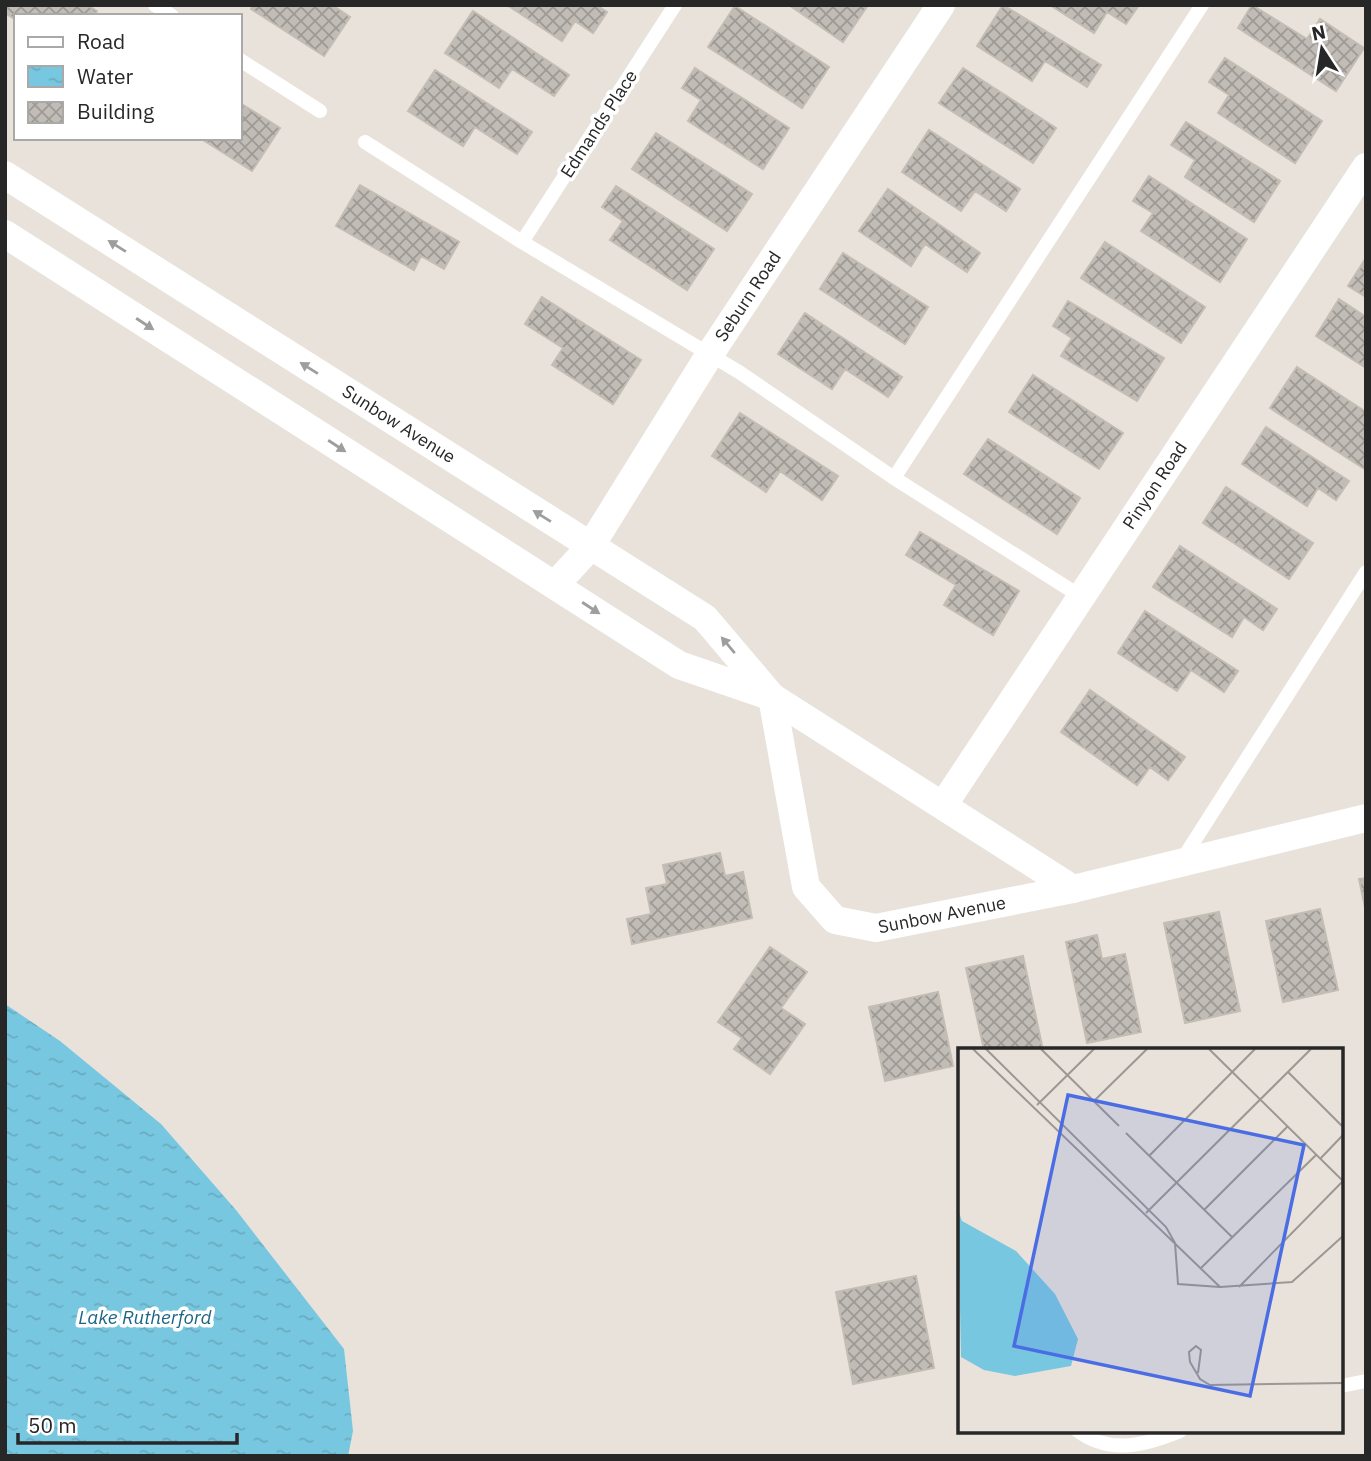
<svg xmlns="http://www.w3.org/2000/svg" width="1371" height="1461" viewBox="0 0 1371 1461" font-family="'IBM Plex Sans',sans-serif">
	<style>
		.water { fill: url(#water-ripples) }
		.building { fill: url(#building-cross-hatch); stroke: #c3bdb4; stroke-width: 2 }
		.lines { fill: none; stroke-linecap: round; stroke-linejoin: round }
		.lane { stroke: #fff; stroke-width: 14 }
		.street { stroke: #fff; stroke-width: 28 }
		.oneway { fill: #9e9e9e }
		.labels { text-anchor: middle; stroke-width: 7; stroke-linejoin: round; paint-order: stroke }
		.street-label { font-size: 18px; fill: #272727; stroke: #fff }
		.water-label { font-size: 19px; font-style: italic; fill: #1c6587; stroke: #fff }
		.inset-road { fill: none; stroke: #9b9792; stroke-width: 2 }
		.view { fill: #4b6de4; fill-opacity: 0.15; stroke: #4b6de4; stroke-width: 3.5 }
		.inset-edge { fill: none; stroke: #272727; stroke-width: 3.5 }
	</style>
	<defs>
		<pattern id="water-ripples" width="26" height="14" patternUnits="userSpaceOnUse" patternTransform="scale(1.75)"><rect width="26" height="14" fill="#78c7e0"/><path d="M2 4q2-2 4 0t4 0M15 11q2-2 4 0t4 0" fill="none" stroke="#68abc0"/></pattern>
		<pattern id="building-cross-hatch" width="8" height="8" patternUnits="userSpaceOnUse" patternTransform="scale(1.75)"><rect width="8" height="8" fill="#c1bcb6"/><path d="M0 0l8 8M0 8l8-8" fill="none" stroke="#9d9994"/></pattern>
	</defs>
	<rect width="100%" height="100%" fill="#e8e2da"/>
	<path class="water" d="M 5,1004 L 60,1041 L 161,1124 L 236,1210 L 344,1349 L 353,1431 L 348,1456 L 5,1456 Z"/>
	<path class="building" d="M 5,5 L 87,5 L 97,11 L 94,16 L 16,16 L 16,20 L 5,13 Z
		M 253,5 L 332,5 L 350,17 L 324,56 L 251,9 Z
		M 507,5 L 596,5 L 607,12 L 593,33 L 575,21 L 562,41 Z
		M 789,5 L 868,5 L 843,42 Z
		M 1003,5 L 1101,65 L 1087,87 L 1045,61 L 1032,81 L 977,46 Z
		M 1050,5 L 1139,5 L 1126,24 L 1107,12 L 1094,33 Z
		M 1252,5 L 1307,39 L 1320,19 L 1364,48 L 1336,91 L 1238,28 Z
		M 735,6 L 829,67 L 802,108 L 708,47 Z
		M 473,11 L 569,75 L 554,96 L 512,69 L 499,88 L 445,53 Z
		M 1225,58 L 1322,121 L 1295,163 L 1218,113 L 1229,95 L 1209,82 Z
		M 695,68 L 789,128 L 763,169 L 688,121 L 701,100 L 682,88 Z
		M 963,68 L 1056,128 L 1033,163 L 939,103 Z
		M 435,70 L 532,132 L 517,154 L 475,127 L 463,146 L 408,111 Z
		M 240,103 L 280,128 L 252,171 L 200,138 L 240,138 Z
		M 1186,122 L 1280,181 L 1254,222 L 1185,177 L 1195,160 L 1171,145 Z
		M 929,130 L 1020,189 L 1006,211 L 975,191 L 961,211 L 902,172 Z
		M 656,133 L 752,194 L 727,231 L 632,169 Z
		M 1149,176 L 1247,239 L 1220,282 L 1141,231 L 1153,213 L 1133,201 Z
		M 360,185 L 459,242 L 444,269 L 421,256 L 414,270 L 336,226 Z
		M 616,186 L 714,249 L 687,290 L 610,240 L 623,221 L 602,207 Z
		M 888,189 L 980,253 L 967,272 L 925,244 L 911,266 L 859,231 Z
		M 1105,242 L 1205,307 L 1181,343 L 1081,278 Z
		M 843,253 L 928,307 L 905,344 L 820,289 Z
		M 1366,258 L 1366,297 L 1348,286 Z
		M 542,297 L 641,360 L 613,404 L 552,365 L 563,348 L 525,324 Z
		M 1339,299 L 1366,317 L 1366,368 L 1316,336 Z
		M 1068,301 L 1164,358 L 1137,401 L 1061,356 L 1072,338 L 1053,326 Z
		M 805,313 L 902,377 L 888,397 L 845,369 L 832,389 L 778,354 Z
		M 1297,367 L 1366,412 L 1366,470 L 1270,408 Z
		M 1033,375 L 1123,433 L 1099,469 L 1009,412 Z
		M 740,413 L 838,476 L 822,500 L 780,471 L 766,492 L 712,456 Z
		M 1266,427 L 1349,481 L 1336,500 L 1318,488 L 1307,506 L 1242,464 Z
		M 988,439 L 1080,498 L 1057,534 L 964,474 Z
		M 1226,487 L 1313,543 L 1289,579 L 1203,523 Z
		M 920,532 L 1019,591 L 993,635 L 944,605 L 956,585 L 906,555 Z
		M 1180,546 L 1277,609 L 1263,630 L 1244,617 L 1232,637 L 1153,587 Z
		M 1145,611 L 1238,671 L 1224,692 L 1191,670 L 1177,691 L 1118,653 Z
		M 1090,690 L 1185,757 L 1168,780 L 1150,767 L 1137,785 L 1061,732 Z
		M 720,853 L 725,876 L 743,872 L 752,918 L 632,944 L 627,919 L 651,914 L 646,888 L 667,884 L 663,865 Z
		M 1366,878 L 1366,912 L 1359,879 Z
		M 1320,909 L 1338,990 L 1283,1002 L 1266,921 Z
		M 1219,912 L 1240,1011 L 1185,1023 L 1164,923 Z
		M 1097,935 L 1102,959 L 1125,954 L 1141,1032 L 1087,1043 L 1066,942 Z
		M 770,947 L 807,972 L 781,1008 L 805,1024 L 770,1074 L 734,1049 L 742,1038 L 718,1022 Z
		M 1023,956 L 1043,1050 L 984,1050 L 966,968 Z
		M 938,992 L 953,1066 L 885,1081 L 869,1007 Z
		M 916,1276 L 934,1368 L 853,1384 L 836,1292 Z"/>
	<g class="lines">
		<path class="lane" d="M 155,5 L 172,16
			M 240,60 L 320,111
			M 365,142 L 522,242 L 739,372 L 894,478 L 1080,596
			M 522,242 L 675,5
			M 894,478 L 1202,5
			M 1182,860 L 1366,572
			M 1341,1386 L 1366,1381
			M 1078,1431 C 1110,1455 1146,1445 1180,1431"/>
		<g class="street">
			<path id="s1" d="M 5,175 L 705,618 L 772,697 L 806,887 L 835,920 L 876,928 L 1073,889 L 1366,818"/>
			<path d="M 5,234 L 679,665 L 772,697 L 1073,889"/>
			<path id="s2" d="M 555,585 L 590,547 L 710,354 L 941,5"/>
			<path id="s3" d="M 944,804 L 1366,167"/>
		</g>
	</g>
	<defs><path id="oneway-solid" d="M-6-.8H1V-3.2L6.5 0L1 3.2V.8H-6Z" transform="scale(1.75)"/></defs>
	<g class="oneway">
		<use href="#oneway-solid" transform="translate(117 246) rotate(-148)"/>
		<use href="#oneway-solid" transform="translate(145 324) rotate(33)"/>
		<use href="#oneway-solid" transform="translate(309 368) rotate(-148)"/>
		<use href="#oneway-solid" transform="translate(337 446) rotate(33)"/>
		<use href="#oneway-solid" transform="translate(542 516) rotate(-148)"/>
		<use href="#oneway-solid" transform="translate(591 608) rotate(33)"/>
		<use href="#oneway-solid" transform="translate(728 645) rotate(-130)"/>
	</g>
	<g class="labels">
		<g class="street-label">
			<text transform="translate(599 124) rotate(-57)" y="6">Edmands Place</text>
			<text dy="6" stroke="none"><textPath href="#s2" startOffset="348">Seburn Road</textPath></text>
			<text dy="6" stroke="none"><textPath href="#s1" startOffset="466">Sunbow Avenue</textPath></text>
			<text dy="6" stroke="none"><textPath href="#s3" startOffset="382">Pinyon Road</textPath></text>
			<text dy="6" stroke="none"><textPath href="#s1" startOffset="1278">Sunbow Avenue</textPath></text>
		</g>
		<g class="water-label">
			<text x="145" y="1324">Lake Rutherford</text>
		</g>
	</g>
	<g transform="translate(958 1048)">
		<rect width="385" height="385" fill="#e8e2da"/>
		<path d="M 0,162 L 4,173 L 58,203 L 97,246 L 120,291 L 113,318 L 57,328 L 26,322 L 3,309 Z" fill="#78c7e0"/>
		<path class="inset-road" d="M 15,1 L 262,239M 28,1 L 208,179 L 217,195 L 220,236 L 262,239 L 334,234 L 385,188M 83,1 L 161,78M 251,1 L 385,133 L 281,239M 330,24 L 385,79M 136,53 L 189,1M 79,57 L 136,1M 168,85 L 274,189M 191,108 L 297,1M 362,111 L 385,87M 246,162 L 330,78M 188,165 L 353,1M 243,220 L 358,107M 240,325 L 243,302 L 238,298 L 231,304 L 232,314 L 242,331 L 252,337 L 385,335"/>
		<path class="view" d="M 110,47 L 346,97 L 292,348 L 56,298 Z"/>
		<rect width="385" height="385" class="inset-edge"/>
	</g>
	<rect width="1371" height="1461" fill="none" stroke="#272727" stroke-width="14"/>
	<rect x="14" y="14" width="228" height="126" fill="#ffffff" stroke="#a9a9a9" stroke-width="2"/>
	<rect x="28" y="37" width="35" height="10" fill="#ffffff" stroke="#a9a9a9" stroke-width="2"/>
	<text x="77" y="49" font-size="21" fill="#272727">Road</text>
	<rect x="28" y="66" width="35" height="21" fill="url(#water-ripples)" stroke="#a9a9a9" stroke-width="2"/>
	<text x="77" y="84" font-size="21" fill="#272727">Water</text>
	<rect x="28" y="102" width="35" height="21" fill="url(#building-cross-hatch)" stroke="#a9a9a9" stroke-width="2"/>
	<text x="77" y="119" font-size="21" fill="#272727">Building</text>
	<g transform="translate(1322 49) rotate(348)" stroke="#ffffff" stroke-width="5" paint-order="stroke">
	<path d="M0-5L12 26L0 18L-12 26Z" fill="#272727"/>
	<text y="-10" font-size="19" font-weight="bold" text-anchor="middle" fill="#272727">N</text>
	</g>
	<path d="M18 1433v10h219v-10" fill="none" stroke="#272727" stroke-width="3.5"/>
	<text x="28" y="1433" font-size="21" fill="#272727" stroke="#ffffff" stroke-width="5" paint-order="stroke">50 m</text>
</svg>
